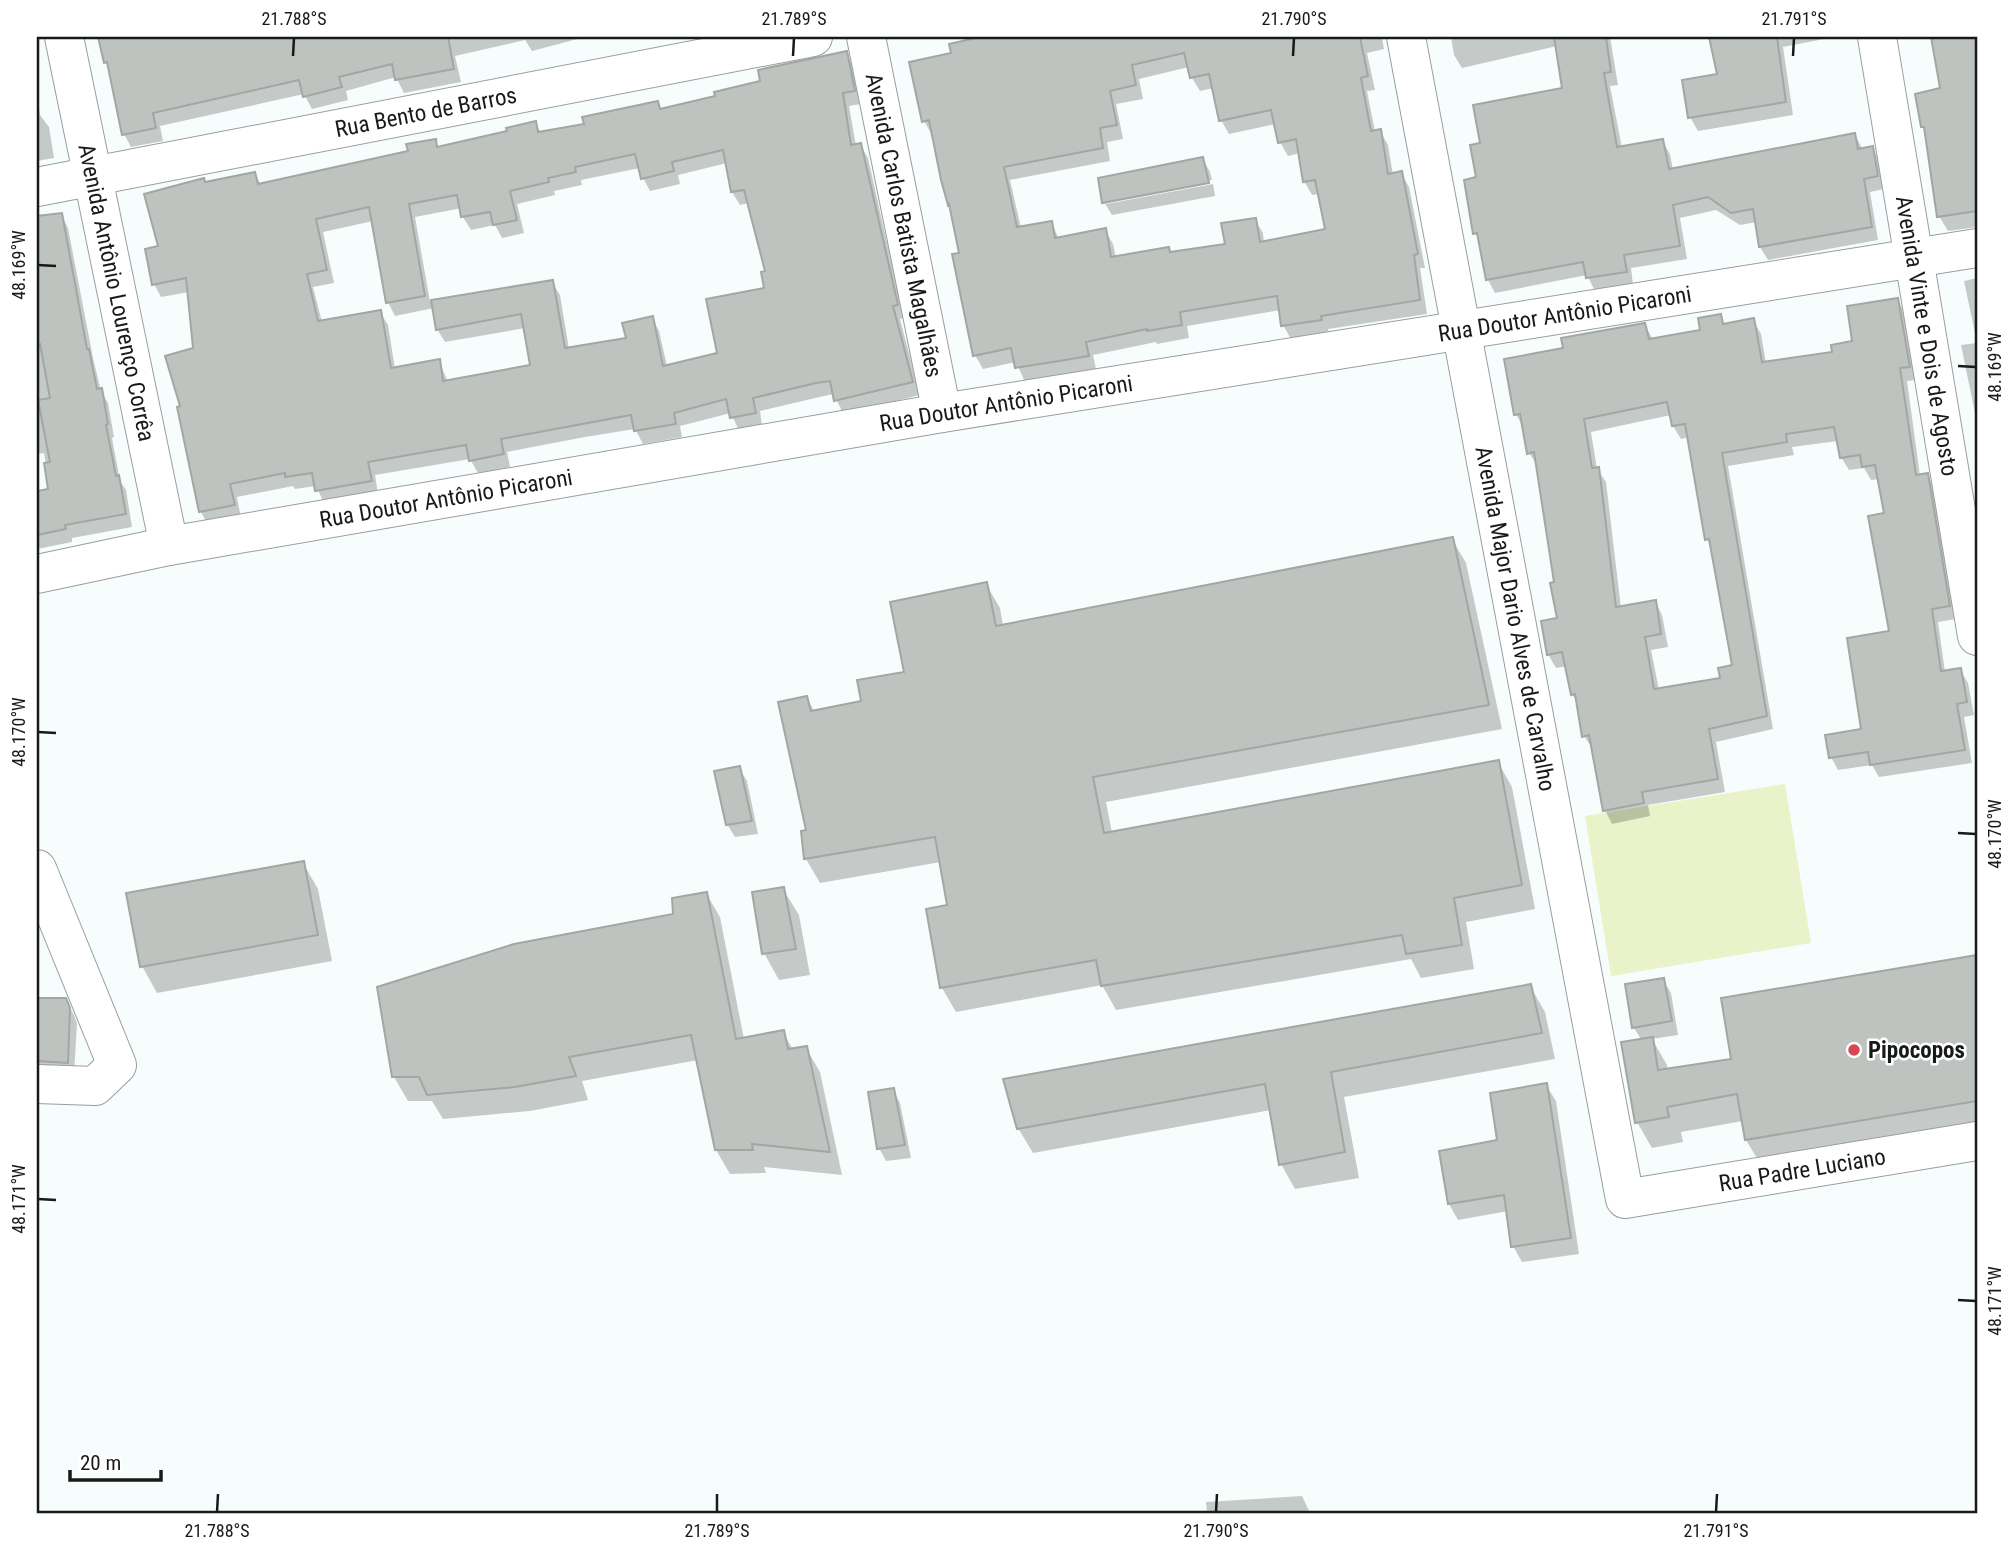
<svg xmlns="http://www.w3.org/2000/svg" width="2014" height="1550" viewBox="0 0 2014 1550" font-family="'Roboto Condensed',sans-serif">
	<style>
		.green { fill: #e9f2c8 }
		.shadow { fill: #0003; fill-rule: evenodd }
		.building { fill: #bfc3bf; stroke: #a3a7a4; stroke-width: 2; fill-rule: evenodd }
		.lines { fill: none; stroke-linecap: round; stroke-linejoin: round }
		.minor-casing { stroke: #999f9e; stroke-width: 40 }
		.minor { stroke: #fff; stroke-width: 38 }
		.ticks { fill: none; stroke: #181a19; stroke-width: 2.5 }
		.poi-dot { fill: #d64654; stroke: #fff; stroke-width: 2.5 }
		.labels { text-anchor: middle; stroke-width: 5; stroke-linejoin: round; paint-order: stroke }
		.street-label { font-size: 23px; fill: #181a19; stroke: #fff }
		.poi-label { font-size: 23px; font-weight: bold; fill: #181a19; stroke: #fff; text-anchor: start }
		.neatline { fill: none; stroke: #181a19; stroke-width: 2.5 }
		.ticks-label { font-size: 18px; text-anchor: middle; fill: #181a19 }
	</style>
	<rect width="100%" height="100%" fill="#f7fdfc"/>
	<path class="green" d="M 1785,784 L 1811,943 L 1611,976 L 1585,816 Z"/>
	<path class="shadow" d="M 99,37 L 585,37 L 532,51 L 525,40 L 455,56 L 461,82 L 404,93 L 396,77 L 346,91 L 348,100 L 312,109 L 304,94 L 160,126 L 163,141 L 131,147 L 124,134 L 111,72 L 105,62 Z
		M 995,37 L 1382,37 L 1384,49 L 1367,53 L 1375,90 L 1367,91 L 1375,132 L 1380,131 L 1388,145 L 1393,175 L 1401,173 L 1409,187 L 1425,268 L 1420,268 L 1427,314 L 1328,329 L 1329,333 L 1291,339 L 1283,325 L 1281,310 L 1187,326 L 1189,338 L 1157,344 L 1156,342 L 1093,355 L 1096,369 L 1025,382 L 1016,362 L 983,369 L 975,355 L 962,254 L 934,134 L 932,135 L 924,121 L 954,54 L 952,45 ZM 1189,67 L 1192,78 L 1200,91 L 1214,88 L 1221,120 L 1229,134 L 1276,124 L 1280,142 L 1288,156 L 1300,153 L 1304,181 L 1312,195 L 1319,194 L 1327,231 L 1264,243 L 1263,233 L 1255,220 L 1227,245 L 1171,254 L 1116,258 L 1113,244 L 1105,230 L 1059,239 L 1051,222 L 1021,228 L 1010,180 L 1110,161 L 1107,142 L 1123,139 L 1116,104 L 1143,99 L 1139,79 Z
		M 1451,37 L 1610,37 L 1618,85 L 1610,86 L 1622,148 L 1662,141 L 1670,154 L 1673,170 L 1855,135 L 1863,150 L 1872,148 L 1880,161 L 1884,189 L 1870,192 L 1878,240 L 1768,260 L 1760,247 L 1757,222 L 1740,225 L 1716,210 L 1680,218 L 1687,259 L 1631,268 L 1633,285 L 1595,291 L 1587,275 L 1495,293 L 1488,280 L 1481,242 L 1475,233 L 1483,144 L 1564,90 L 1557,46 L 1462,68 L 1454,55 Z
		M 1711,37 L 1834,37 L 1783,47 L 1793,115 L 1698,131 L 1690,117 L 1719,76 Z
		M 1933,37 L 1977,37 L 1977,227 L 1948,231 L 1939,216 L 1927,134 L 1923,127 L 1942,90 Z
		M 846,53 L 853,66 L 861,104 L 849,106 L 856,146 L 860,145 L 868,158 L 904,318 L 900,319 L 920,395 L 843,414 L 834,394 L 824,396 L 760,411 L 762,426 L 739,431 L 731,413 L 680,426 L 682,437 L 643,444 L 635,429 L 585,437 L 507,452 L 510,467 L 478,473 L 470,459 L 375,475 L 378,494 L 324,503 L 316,486 L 295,489 L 293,486 L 237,497 L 241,518 L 208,525 L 201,512 L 179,409 L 182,408 L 195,349 L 189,292 L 161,297 L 154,284 L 160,247 L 206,184 L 255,174 L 261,185 L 410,153 L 435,141 L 439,148 L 509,132 L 535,123 L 541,133 L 586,125 L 657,103 L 661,110 L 718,97 ZM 727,163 L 732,192 L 740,205 L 749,203 L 767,272 L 766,289 L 719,354 L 667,366 L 659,331 L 652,318 L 628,339 L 569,349 L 560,295 L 552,282 L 430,302 L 415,217 L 462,208 L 463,217 L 471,230 L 495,225 L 502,238 L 524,233 L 517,204 L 555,195 L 554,191 L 582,185 L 581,180 L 640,168 L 643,178 L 650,191 L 680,184 L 678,175 ZM 373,221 L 388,302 L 395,316 L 434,308 L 437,329 L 445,342 L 525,328 L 532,366 L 448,382 L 439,361 L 395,369 L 388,325 L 380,312 L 322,322 L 313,287 L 334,283 L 323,232 Z
		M 37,96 L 40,115 L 49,127 L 54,158 L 37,161 Z
		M 1203,159 L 1210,172 L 1212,180 L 1106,200 L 1106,204 L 1213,184 L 1215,196 L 1112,215 L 1104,202 L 1100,179 Z
		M 61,214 L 68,228 L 93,358 L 101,391 L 108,403 L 114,437 L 112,438 L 120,481 L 126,490 L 132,527 L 72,538 L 72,542 L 37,549 L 37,491 L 50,488 L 44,453 L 37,454 L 37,219 Z
		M 1977,278 L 1977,423 L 1961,345 L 1977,343 L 1964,281 Z
		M 1897,300 L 1905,313 L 1916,380 L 1907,381 L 1920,476 L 1927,475 L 1934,488 L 1956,619 L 1938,622 L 1945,672 L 1960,670 L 1968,683 L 1974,715 L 1964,717 L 1972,763 L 1879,777 L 1872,765 L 1838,770 L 1831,757 L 1863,730 L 1891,632 L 1886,515 L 1880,479 L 1871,480 L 1864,468 L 1849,470 L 1841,457 L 1838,441 L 1792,447 L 1794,455 L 1728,466 L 1773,729 L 1716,742 L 1725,792 L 1648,805 L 1650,816 L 1612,824 L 1605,810 L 1593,749 L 1584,736 L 1579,705 L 1572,694 L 1567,666 L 1556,668 L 1548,654 L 1559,620 L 1556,583 L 1538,466 L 1529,453 L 1523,427 L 1516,414 L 1565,350 L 1645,325 L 1653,340 L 1702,331 L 1720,316 L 1725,326 L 1753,320 L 1761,334 L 1766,363 L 1834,354 L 1854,343 ZM 1671,415 L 1673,426 L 1681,439 L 1689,437 L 1707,539 L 1713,550 L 1734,666 L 1722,680 L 1659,690 L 1651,650 L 1668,647 L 1662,615 L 1655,601 L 1621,608 L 1606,482 L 1597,469 L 1591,432 Z
		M 1452,539 L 1466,563 L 1502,729 L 1106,802 L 1112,833 L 1498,762 L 1512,787 L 1535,909 L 1466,922 L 1474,969 L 1421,978 L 1411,959 L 1116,1010 L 1102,985 L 956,1012 L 942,988 L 928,910 L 949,907 L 941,862 L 820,883 L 806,859 L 803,833 L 808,832 L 806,698 L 815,712 L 863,703 L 906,673 L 986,584 L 1000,608 L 1003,626 Z
		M 739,768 L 747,781 L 758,834 L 735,837 L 727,824 Z
		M 303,863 L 318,889 L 332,961 L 157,993 L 142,966 Z
		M 783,889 L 799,915 L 810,975 L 779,980 L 764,953 Z
		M 706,893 L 720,917 L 744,1039 L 783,1032 L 793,1050 L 806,1048 L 820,1072 L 842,1175 L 764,1167 L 766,1173 L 730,1174 L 716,1150 L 698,1060 L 582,1081 L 588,1100 L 530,1111 L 443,1119 L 432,1101 L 408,1101 L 394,1077 L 675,915 Z
		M 1977,957 L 1977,1129 L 1761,1165 L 1746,1140 L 1743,1121 L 1681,1132 L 1683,1142 L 1652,1148 L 1637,1122 L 1642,1041 L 1634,1028 L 1627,986 L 1663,980 L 1671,993 L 1678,1035 L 1652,1039 L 1667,1065 L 1668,1071 L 1733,1061 L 1723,1000 Z
		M 1530,986 L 1545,1012 L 1555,1059 L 1344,1097 L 1359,1178 L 1295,1189 L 1281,1164 L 1271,1110 L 1033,1153 L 1018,1128 Z
		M 37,1000 L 65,1000 L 73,1013 L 77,1023 L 74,1076 L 37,1072 Z
		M 1546,1085 L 1556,1101 L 1579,1254 L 1522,1262 L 1513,1246 L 1508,1211 L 1458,1220 L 1449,1204 L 1441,1152 L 1499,1141 Z
		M 893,1090 L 900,1103 L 911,1158 L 886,1161 L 879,1148 Z
		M 1302,1496 L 1310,1513 L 1207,1513 L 1206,1502 Z"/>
	<path class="building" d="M 98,37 L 448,37 L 454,69 L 395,80 L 392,64 L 339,77 L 342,87 L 303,97 L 299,80 L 153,113 L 156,128 L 122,135 L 107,62 L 104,63 Z
		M 980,37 L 1360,37 L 1368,76 L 1361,78 L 1371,131 L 1381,129 L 1388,174 L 1402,171 L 1418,254 L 1414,255 L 1420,300 L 1321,316 L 1322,320 L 1281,326 L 1277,296 L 1180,312 L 1182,325 L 1147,331 L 1147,329 L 1086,342 L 1089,356 L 1059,361 L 1015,368 L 1011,348 L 973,356 L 952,254 L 959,253 L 949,204 L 948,205 L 941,180 L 929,120 L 922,122 L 909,62 L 951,53 L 949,44 ZM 1184,53 L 1190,78 L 1209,74 L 1219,121 L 1271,110 L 1278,143 L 1296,139 L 1303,182 L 1315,180 L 1325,229 L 1260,242 L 1256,218 L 1221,223 L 1225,244 L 1170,252 L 1169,247 L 1111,257 L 1106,228 L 1055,238 L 1052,221 L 1017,227 L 1004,167 L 1103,148 L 1100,128 L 1117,125 L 1110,91 L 1136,85 L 1132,65 Z
		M 1554,37 L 1606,37 L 1611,72 L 1604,73 L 1617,147 L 1663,139 L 1669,169 L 1855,133 L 1858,149 L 1873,146 L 1878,176 L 1864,179 L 1872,227 L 1759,247 L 1753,209 L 1731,213 L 1708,197 L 1673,205 L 1680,246 L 1624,255 L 1627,272 L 1586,278 L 1583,262 L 1486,280 L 1477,233 L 1473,234 L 1464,180 L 1476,177 L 1470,145 L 1480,143 L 1473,105 L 1562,88 Z
		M 1709,37 L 1777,37 L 1786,102 L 1688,118 L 1682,80 L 1717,74 Z
		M 1931,37 L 1977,37 L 1977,211 L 1937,217 L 1924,127 L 1921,127 L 1915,94 L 1940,88 Z
		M 847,51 L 855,91 L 843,93 L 851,145 L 861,143 L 898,305 L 893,306 L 913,382 L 834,401 L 830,381 L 816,383 L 753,398 L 756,413 L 730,418 L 726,399 L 674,413 L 676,424 L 634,431 L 631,415 L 577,425 L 501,439 L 504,454 L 469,461 L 466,445 L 368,462 L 372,481 L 315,491 L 312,473 L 285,477 L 285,473 L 230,484 L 235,505 L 199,512 L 177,407 L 180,406 L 165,356 L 193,348 L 186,278 L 152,285 L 145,249 L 158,246 L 144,194 L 204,178 L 205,182 L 255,172 L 258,184 L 408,151 L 406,144 L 436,139 L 437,147 L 507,131 L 506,128 L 536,121 L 538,132 L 584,124 L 582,117 L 658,101 L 660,109 L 715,96 L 714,92 L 760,81 L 758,70 ZM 723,150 L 731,192 L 744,190 L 765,271 L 761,272 L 764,288 L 706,299 L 717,353 L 663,366 L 653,316 L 622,323 L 626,338 L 565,348 L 553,280 L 431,300 L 436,330 L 521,314 L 530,365 L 443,381 L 440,359 L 391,368 L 381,310 L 318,321 L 307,274 L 327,270 L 316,219 L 369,207 L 386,303 L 425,296 L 409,204 L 457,195 L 461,217 L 490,212 L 493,225 L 517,220 L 510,191 L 549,182 L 548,178 L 576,172 L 575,167 L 635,154 L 641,179 L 674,171 L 672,162 Z
		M 1203,157 L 1209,183 L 1102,203 L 1098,178 Z
		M 62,213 L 87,349 L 89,349 L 97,389 L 102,388 L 108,424 L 106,425 L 116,476 L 119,475 L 126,514 L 65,525 L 66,529 L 37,535 L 37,491 L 48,489 L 44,463 L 50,462 L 38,400 L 50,398 L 40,344 L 37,345 L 37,216 Z
		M 1898,298 L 1910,367 L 1900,368 L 1916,475 L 1928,473 L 1950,606 L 1932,609 L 1941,671 L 1961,668 L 1967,702 L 1957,704 L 1965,750 L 1870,765 L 1868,752 L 1829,758 L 1825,735 L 1861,729 L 1847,638 L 1889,631 L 1868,516 L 1884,513 L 1875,465 L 1862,467 L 1860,455 L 1840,458 L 1834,427 L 1786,434 L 1787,442 L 1722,453 L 1767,716 L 1709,729 L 1718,779 L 1642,792 L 1644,803 L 1603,811 L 1589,735 L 1582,737 L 1575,694 L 1571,695 L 1562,652 L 1547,655 L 1541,621 L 1557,618 L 1550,583 L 1554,582 L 1534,452 L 1527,454 L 1520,414 L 1514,415 L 1504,359 L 1563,348 L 1561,338 L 1645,323 L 1649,339 L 1700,330 L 1698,318 L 1721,314 L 1723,324 L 1754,318 L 1762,362 L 1832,352 L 1831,345 L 1852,341 L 1847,306 ZM 1667,402 L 1672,426 L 1685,424 L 1705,540 L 1709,539 L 1732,665 L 1718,668 L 1720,678 L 1654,689 L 1645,637 L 1661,634 L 1656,600 L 1616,607 L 1599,467 L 1592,468 L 1584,419 Z
		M 1453,537 L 1489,705 L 1093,777 L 1104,833 L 1499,760 L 1522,885 L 1454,898 L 1462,945 L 1406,954 L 1402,935 L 1101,986 L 1096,960 L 940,988 L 926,909 L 947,905 L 935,837 L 804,859 L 801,831 L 806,830 L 778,702 L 807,696 L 811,711 L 861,701 L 857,680 L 904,672 L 890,602 L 987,582 L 996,626 Z
		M 740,766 L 752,821 L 726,825 L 714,771 Z
		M 304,861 L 318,935 L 140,967 L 126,893 Z
		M 784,887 L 796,949 L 762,954 L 752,892 Z
		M 707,892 L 736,1039 L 784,1030 L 788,1049 L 807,1046 L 830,1152 L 752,1144 L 753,1150 L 715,1150 L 691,1035 L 569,1057 L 576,1076 L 515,1087 L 427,1095 L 419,1077 L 392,1077 L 377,987 L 514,944 L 673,914 L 672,898 Z
		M 1977,955 L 1977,1101 L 1745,1140 L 1737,1094 L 1667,1107 L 1669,1117 L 1635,1123 L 1621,1042 L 1653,1037 L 1658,1070 L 1731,1059 L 1721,998 Z
		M 1664,978 L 1672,1021 L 1632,1028 L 1625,984 Z
		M 1531,984 L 1542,1033 L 1331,1072 L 1345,1152 L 1279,1165 L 1265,1084 L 1017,1129 L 1003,1079 Z
		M 37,998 L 66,998 L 70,1008 L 68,1063 L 37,1061 Z
		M 1547,1083 L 1571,1238 L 1511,1247 L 1504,1195 L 1448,1204 L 1439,1151 L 1497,1140 L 1490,1093 Z
		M 894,1088 L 905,1145 L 877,1149 L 868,1092 Z"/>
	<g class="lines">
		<g class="minor-casing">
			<g id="minor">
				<path id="s1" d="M 64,37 L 169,546"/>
				<path id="s2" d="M 866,37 L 942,413"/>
				<path id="s3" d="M 1406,37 L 1625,1199 L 1977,1141"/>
				<path id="s4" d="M 1877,37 L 1977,636"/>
				<path id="s5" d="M 37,187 L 813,37"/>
				<path id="s6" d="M 37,574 L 169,546 L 942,413 L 1977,248"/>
				<path d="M 37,869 L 117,1065 L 95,1086 L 37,1084"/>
			</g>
		</g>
		<use href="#minor" class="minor"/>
	</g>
	<path class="ticks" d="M 293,56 L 294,38M 793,56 L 794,38M 1293,56 L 1294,38M 1793,56 L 1794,38M 38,265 L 56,266M 1958,366 L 1976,367M 38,732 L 56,733M 1958,833 L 1976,834M 38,1199 L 56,1200M 1958,1300 L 1976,1301M 217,1512 L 218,1494M 717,1512 L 717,1494M 1216,1512 L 1217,1494M 1716,1512 L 1717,1494"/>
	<circle class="poi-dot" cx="1854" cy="1050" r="7"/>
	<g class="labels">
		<g class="street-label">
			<text dy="8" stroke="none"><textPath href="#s5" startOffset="396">Rua Bento de Barros</textPath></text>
			<text dy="8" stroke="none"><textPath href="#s2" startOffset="192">Avenida Carlos Batista Magalhães</textPath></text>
			<text dy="8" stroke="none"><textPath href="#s1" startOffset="261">Avenida Antônio Lourenço Corrêa</textPath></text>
			<text dy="8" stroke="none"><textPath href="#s6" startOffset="1550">Rua Doutor Antônio Picaroni</textPath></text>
			<text dy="8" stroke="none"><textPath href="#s4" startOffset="303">Avenida Vinte e Dois de Agosto</textPath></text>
			<text dy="8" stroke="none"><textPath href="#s6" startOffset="984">Rua Doutor Antônio Picaroni</textPath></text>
			<text dy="8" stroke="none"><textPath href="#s6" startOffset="416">Rua Doutor Antônio Picaroni</textPath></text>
			<text dy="8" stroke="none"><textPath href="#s3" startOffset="592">Avenida Major Dario Alves de Carvalho</textPath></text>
			<text dy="8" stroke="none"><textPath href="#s3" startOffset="1362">Rua Padre Luciano</textPath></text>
		</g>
		<g class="poi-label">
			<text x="1868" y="1058">Pipocopos</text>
		</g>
	</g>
	<rect width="2014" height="1550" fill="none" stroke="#ffffff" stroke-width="77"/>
	<path d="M70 1470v10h91v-10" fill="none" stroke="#181a19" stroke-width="3.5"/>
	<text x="80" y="1470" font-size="21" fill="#181a19" stroke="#ffffff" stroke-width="5" paint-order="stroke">20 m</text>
	<rect x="38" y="38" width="1938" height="1474" class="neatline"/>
	<g class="ticks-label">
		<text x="294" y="25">21.788°S</text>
		<text x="794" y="25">21.789°S</text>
		<text x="1294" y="25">21.790°S</text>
		<text x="1794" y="25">21.791°S</text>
		<text transform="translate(19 265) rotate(-90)" y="6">48.169°W</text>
		<text transform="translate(1995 367) rotate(-90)" y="6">48.169°W</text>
		<text transform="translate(19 732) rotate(-90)" y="6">48.170°W</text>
		<text transform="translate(1995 834) rotate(-90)" y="6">48.170°W</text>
		<text transform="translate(19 1199) rotate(-90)" y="6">48.171°W</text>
		<text transform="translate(1995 1301) rotate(-90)" y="6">48.171°W</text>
		<text x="217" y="1537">21.788°S</text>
		<text x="717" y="1537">21.789°S</text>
		<text x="1216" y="1537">21.790°S</text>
		<text x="1716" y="1537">21.791°S</text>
	</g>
</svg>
